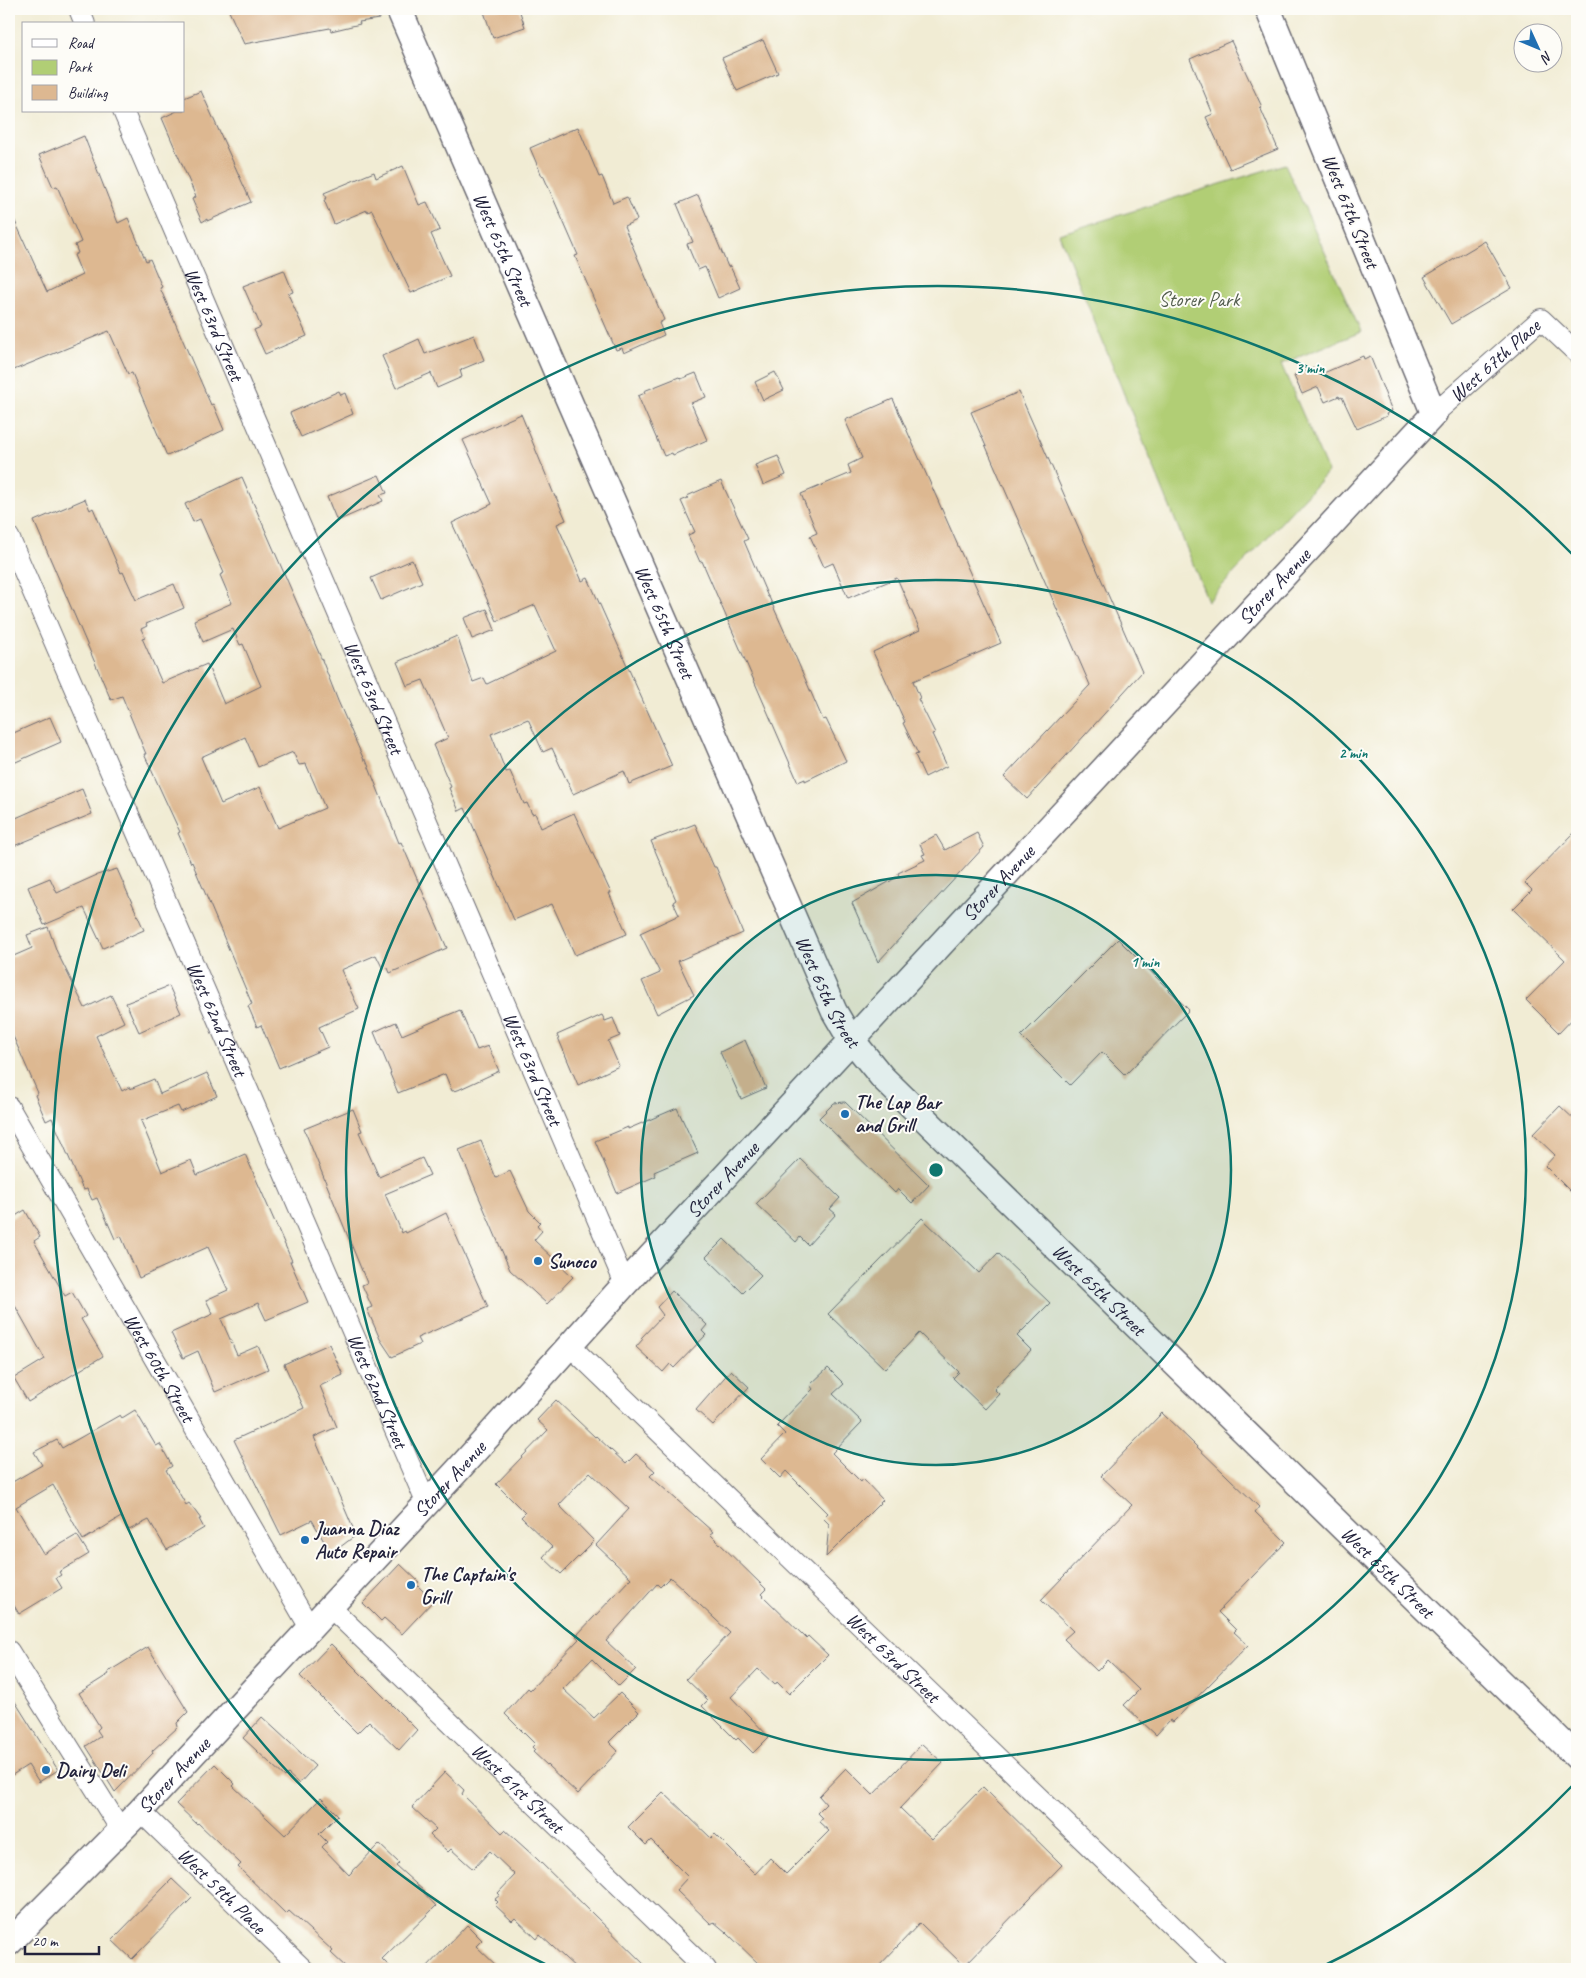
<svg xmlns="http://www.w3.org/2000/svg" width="1586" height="1978" viewBox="0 0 1586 1978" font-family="Caveat,sans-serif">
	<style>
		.green { fill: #b1ce75; stroke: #6a7858 }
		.building { fill: #ddb891; fill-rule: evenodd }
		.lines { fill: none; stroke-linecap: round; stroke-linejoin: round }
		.minor-casing { stroke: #6a6971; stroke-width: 22 }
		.tertiary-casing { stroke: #6a6971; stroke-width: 28 }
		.minor { stroke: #fff; stroke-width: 20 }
		.tertiary { stroke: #fff; stroke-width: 25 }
		.ring { fill: none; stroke: #0f766e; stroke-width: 2.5 }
		.poi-dot { fill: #1f6fb2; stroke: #fdfcf7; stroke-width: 2 }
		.labels { text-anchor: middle; stroke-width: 4; stroke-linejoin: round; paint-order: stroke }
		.street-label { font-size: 20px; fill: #22223b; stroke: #fdfcf7 }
		.park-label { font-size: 20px; fill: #545e4f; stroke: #fdfcf7 }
		.poi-label { font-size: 20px; font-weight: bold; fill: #22223b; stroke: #fdfcf7; text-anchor: start }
		.centre { fill: #0f766e; stroke: #fdfcf7; stroke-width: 2.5 }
		.ring-label { font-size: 15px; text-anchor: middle; font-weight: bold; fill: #0f766e; stroke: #fdfcf7; stroke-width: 4; stroke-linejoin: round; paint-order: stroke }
	</style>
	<rect width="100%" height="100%" fill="#fdfcf7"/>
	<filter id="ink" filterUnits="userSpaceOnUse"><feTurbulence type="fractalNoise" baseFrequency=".02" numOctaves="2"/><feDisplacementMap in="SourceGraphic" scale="10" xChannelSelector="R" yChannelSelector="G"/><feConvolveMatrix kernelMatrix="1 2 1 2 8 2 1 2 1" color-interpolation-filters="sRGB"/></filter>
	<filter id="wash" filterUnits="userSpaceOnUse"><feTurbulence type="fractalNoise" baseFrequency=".0096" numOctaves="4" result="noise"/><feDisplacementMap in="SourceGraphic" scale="20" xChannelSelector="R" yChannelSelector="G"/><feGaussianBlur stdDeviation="1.12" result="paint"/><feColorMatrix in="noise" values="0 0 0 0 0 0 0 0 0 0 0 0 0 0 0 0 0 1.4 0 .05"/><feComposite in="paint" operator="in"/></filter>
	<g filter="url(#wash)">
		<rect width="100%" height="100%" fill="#f1ecd4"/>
		<path class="green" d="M 1285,164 L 1361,332 L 1281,364 L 1328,472 L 1208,601 L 1059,234 Z"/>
		<g id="blocks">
			<path class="building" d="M 228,9 L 378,9 L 379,19 L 359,22 L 360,24 L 331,31 L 330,28 L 244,44 Z
				M 483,9 L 519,9 L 525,27 L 493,38 Z
				M 763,40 L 778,73 L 737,91 L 722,58 Z
				M 1231,41 L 1262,107 L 1260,107 L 1278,149 L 1230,169 L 1206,117 L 1213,114 L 1190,59 Z
				M 201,91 L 251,202 L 207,221 L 207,219 L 202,222 L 192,199 L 196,197 L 162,118 L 177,111 L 184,111 L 184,98 Z
				M 578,127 L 599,177 L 602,176 L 613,203 L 627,197 L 637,220 L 624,226 L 664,320 L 659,323 L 664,335 L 624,353 L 622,348 L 616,350 L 575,256 L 578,255 L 543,175 L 542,176 L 530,148 Z
				M 84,136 L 118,223 L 128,218 L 146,261 L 150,259 L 162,287 L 160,288 L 211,405 L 213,404 L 224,430 L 167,456 L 132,373 L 128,374 L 109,331 L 9,372 L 9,208 L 47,292 L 82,275 L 74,255 L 78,253 L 75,245 L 81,242 L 57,186 L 53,187 L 39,155 Z
				M 403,166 L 419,205 L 427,202 L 440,230 L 431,234 L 450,276 L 411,293 L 372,210 L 368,212 L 367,210 L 334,224 L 324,200 L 327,198 L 324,193 L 374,172 L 376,178 Z
				M 698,195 L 728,267 L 730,266 L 740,288 L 718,298 L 705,267 L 698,270 L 687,244 L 693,242 L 677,204 Z
				M 1485,241 L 1512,288 L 1451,324 L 1424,277 Z
				M 284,270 L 293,292 L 288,294 L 307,336 L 265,354 L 254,330 L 261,327 L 243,286 Z
				M 474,335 L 484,360 L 460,370 L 462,377 L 437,388 L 431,373 L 396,388 L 382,356 L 419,339 L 425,354 Z
				M 1363,356 L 1364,359 L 1370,356 L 1392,411 L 1386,414 L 1387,416 L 1357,429 L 1342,397 L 1340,398 L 1339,396 L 1325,402 L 1318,387 L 1302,394 L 1294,376 L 1316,367 L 1319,375 Z
				M 775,372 L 784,390 L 763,400 L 755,382 Z
				M 696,373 L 706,397 L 691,403 L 707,440 L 673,455 L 672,453 L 664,456 L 638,396 L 645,393 L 644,391 L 679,377 L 681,379 Z
				M 339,391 L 341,395 L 345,393 L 353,414 L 301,437 L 290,413 Z
				M 1019,392 L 1142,672 L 1027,799 L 1004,777 L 1090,685 L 971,412 Z
				M 893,399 L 1001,643 L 913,681 L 920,698 L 918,699 L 935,733 L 932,734 L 947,766 L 925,777 L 915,755 L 918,754 L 903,723 L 905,722 L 873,652 L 920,630 L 897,578 L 848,598 L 833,563 L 824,567 L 810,536 L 817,533 L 801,494 L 851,473 L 848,465 L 862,458 L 845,420 Z
				M 521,414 L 555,497 L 556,497 L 566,520 L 557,524 L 582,581 L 588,578 L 672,766 L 629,784 L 624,771 L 573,794 L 552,748 L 543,752 L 528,719 L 491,734 L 506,772 L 510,771 L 524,804 L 527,803 L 532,814 L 535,813 L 541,828 L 574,813 L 611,893 L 609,893 L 627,934 L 575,955 L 552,904 L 514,920 L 465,808 L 459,811 L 449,788 L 451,787 L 433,745 L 448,738 L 423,680 L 407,686 L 397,662 L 457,636 L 473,682 L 484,678 L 487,684 L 556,651 L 535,605 L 497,621 L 452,523 L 492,504 L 463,440 Z
				M 778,456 L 786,475 L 763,485 L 755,465 Z
				M 379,475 L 387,493 L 380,495 L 383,501 L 337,521 L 327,497 Z
				M 242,477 L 322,660 L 338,701 L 364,760 L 366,760 L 399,843 L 401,842 L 447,948 L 390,973 L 388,968 L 383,969 L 376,955 L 341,970 L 359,1009 L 319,1027 L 328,1047 L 279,1068 L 261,1025 L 257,1027 L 248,1006 L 252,1004 L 192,862 L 191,863 L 178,833 L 180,832 L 144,754 L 146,754 L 122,696 L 111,700 L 34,521 L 85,499 L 90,510 L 93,508 L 121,573 L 123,572 L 136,600 L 174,584 L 184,608 L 146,624 L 147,626 L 141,629 L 145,637 L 142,638 L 162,683 L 207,664 L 224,704 L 261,686 L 243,644 L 240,645 L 233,629 L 203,642 L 194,620 L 232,603 L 220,575 L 224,573 L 200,519 L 193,522 L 185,504 ZM 245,737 L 258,767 L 293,752 L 299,765 L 306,764 L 325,808 L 278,828 L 260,787 L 221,804 L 201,757 Z
				M 721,481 L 748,539 L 744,541 L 768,597 L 769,597 L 790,644 L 823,720 L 826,719 L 846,761 L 805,781 L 805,779 L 798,782 L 702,561 L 700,562 L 688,535 L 695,532 L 681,501 L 688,498 L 687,496 Z
				M 412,560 L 422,582 L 381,600 L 371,578 Z
				M 487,609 L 495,630 L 472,639 L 464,618 Z
				M 50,717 L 61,742 L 9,765 L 9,735 Z
				M 82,789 L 92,814 L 9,848 L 9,821 Z
				M 695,824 L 714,867 L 716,867 L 743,933 L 678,961 L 694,995 L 657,1014 L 642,981 L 660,973 L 640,933 L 679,915 L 673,902 L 676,900 L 651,841 Z
				M 1577,830 L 1577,1014 L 1559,1033 L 1526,1000 L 1565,960 L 1513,909 L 1532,890 L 1525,883 Z
				M 977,833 L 984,847 L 878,962 L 852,903 L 899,876 L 898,873 L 925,860 L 922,855 L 925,854 L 920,844 L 936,835 L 945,850 Z
				M 117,869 L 144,930 L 103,948 L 84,908 L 44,925 L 28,887 L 50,878 L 57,893 L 97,875 Z
				M 48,927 L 57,952 L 85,1008 L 111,995 L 124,1022 L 96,1036 L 122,1091 L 129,1087 L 130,1089 L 154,1079 L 160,1094 L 207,1073 L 217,1096 L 181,1112 L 178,1106 L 141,1121 L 162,1172 L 191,1160 L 197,1175 L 245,1154 L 292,1261 L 290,1261 L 308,1302 L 266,1320 L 258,1303 L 221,1319 L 237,1355 L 258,1346 L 268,1369 L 215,1392 L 198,1351 L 183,1358 L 171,1333 L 213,1314 L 206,1300 L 228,1290 L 208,1247 L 139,1278 L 121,1236 L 115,1239 L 97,1198 L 92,1200 L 87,1189 L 83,1190 L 52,1118 L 46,1121 L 35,1095 L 38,1093 L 9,1027 L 9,958 L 32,948 L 27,935 Z
				M 1118,939 L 1189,1010 L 1125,1075 L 1102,1052 L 1070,1085 L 1021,1036 Z
				M 169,986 L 181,1013 L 139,1032 L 126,1003 Z
				M 460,1010 L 477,1050 L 488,1046 L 499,1071 L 458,1090 L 452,1091 L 445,1074 L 398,1093 L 390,1074 L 391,1073 L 374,1032 L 396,1022 L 402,1035 Z
				M 602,1015 L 605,1021 L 613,1018 L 620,1036 L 608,1041 L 619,1066 L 578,1085 L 557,1035 Z
				M 745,1040 L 766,1088 L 741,1099 L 720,1052 Z
				M 845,1102 L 929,1185 L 912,1203 L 898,1189 L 895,1193 L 819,1118 L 834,1103 Z
				M 1560,1106 L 1577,1122 L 1577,1198 L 1545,1166 L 1555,1155 L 1533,1134 Z
				M 677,1108 L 698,1153 L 654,1172 L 656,1176 L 617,1193 L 595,1141 L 628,1127 L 628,1129 Z
				M 353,1109 L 362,1131 L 359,1132 L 379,1177 L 422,1158 L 430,1175 L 385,1194 L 402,1233 L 405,1231 L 406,1233 L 446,1213 L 488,1307 L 417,1338 L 420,1344 L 392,1357 L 380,1339 L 367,1309 L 372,1307 L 362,1285 L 367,1283 L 304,1129 Z
				M 481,1141 L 496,1178 L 510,1171 L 529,1211 L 540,1222 L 537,1225 L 542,1231 L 534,1240 L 573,1277 L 547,1304 L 510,1270 L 459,1150 Z
				M 800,1159 L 840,1198 L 830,1209 L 836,1214 L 808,1245 L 800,1237 L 796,1242 L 756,1204 Z
				M 25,1210 L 40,1237 L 34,1241 L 65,1296 L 72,1292 L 86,1316 L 81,1319 L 103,1356 L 28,1402 L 14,1378 L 45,1359 L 9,1295 L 9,1220 Z
				M 922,1218 L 979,1273 L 998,1253 L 1050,1303 L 1017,1336 L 1031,1350 L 994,1389 L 999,1394 L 985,1409 L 953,1378 L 959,1372 L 919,1333 L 885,1369 L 828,1314 Z
				M 724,1239 L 761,1275 L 743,1293 L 706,1257 Z
				M 672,1291 L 707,1325 L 702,1331 L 706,1335 L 674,1368 L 670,1364 L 663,1372 L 636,1347 L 643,1339 L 641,1338 L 663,1315 L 657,1307 Z
				M 329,1344 L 343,1375 L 320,1386 L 337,1427 L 314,1437 L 356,1535 L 331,1554 L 312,1520 L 281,1535 L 234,1440 L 304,1408 L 284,1364 Z
				M 828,1368 L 844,1384 L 833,1394 L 862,1422 L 832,1453 L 861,1482 L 863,1479 L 883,1500 L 826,1557 L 829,1524 L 823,1518 L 828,1513 L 786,1471 L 780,1478 L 761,1459 L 785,1434 L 777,1426 L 813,1389 L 810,1385 Z
				M 731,1370 L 749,1387 L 713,1425 L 696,1410 Z
				M 556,1400 L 595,1437 L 596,1436 L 626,1464 L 636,1454 L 655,1471 L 650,1476 L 713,1532 L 710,1534 L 766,1589 L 761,1594 L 806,1638 L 808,1636 L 828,1655 L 789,1694 L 777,1682 L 775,1685 L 758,1669 L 731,1697 L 769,1737 L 753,1753 L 738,1738 L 736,1740 L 702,1706 L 708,1700 L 686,1679 L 730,1633 L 670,1577 L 660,1587 L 657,1584 L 606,1641 L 636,1669 L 619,1686 L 592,1659 L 563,1689 L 594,1718 L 620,1693 L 639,1712 L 609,1742 L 618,1751 L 578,1794 L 533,1752 L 535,1750 L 532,1747 L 535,1744 L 505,1714 L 528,1688 L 530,1690 L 579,1639 L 576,1636 L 631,1578 L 596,1545 L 629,1509 L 590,1472 L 559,1505 L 594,1541 L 561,1574 L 543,1557 L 552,1547 L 521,1517 L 525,1513 L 496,1484 L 548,1430 L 537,1420 Z
				M 135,1410 L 156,1446 L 160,1444 L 172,1466 L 166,1470 L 186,1505 L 189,1503 L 201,1519 L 199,1519 L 204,1528 L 167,1550 L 149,1520 L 129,1530 L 121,1517 L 83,1540 L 53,1485 L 16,1507 L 44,1554 L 77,1535 L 89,1554 L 59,1572 L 61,1575 L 56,1578 L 62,1588 L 19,1614 L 9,1597 L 9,1484 L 42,1465 L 34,1452 L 57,1440 L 62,1448 L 120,1415 L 122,1418 Z
				M 1162,1413 L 1259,1507 L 1255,1512 L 1286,1542 L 1218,1612 L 1236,1630 L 1234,1632 L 1248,1645 L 1173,1722 L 1170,1720 L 1156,1735 L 1124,1705 L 1139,1690 L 1108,1660 L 1097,1671 L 1064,1639 L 1073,1631 L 1041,1600 L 1132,1505 L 1101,1476 Z
				M 400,1564 L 419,1582 L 416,1584 L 433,1601 L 402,1634 L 384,1618 L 381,1621 L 363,1603 Z
				M 331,1644 L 417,1730 L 399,1750 L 369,1721 L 357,1733 L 300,1676 Z
				M 148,1647 L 188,1712 L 177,1723 L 178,1727 L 152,1751 L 153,1753 L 115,1792 L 86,1746 L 101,1736 L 97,1730 L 100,1727 L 79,1693 L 109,1674 L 108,1672 Z
				M 9,1692 L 58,1770 L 39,1782 L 28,1765 L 9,1777 Z
				M 262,1717 L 315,1766 L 299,1784 L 288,1774 L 285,1777 L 243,1738 Z
				M 922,1744 L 943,1763 L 900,1808 L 932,1839 L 983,1787 L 1062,1865 L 964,1966 L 920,1923 L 876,1969 L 764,1969 L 726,1932 L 714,1922 L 711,1924 L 676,1890 L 688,1877 L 651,1840 L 646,1845 L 628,1827 L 663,1792 L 711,1838 L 715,1834 L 755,1874 L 770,1858 L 786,1874 L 829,1831 L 819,1822 L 822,1818 L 817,1813 L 826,1804 L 819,1796 L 846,1768 L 873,1795 Z
				M 215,1764 L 235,1784 L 233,1786 L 285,1835 L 321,1798 L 338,1815 L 319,1834 L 327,1842 L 322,1847 L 349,1875 L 379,1844 L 399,1863 L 396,1866 L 425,1892 L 424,1893 L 436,1906 L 382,1959 L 392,1969 L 348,1969 L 331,1953 L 333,1951 L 289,1911 L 286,1914 L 238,1867 L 241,1864 L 198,1823 L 197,1824 L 176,1804 Z
				M 445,1772 L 464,1790 L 462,1794 L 502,1833 L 505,1830 L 536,1858 L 649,1969 L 577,1969 L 540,1935 L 537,1939 L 515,1918 L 512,1921 L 495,1905 L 498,1902 L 495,1899 L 500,1895 L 498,1893 L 515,1875 L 490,1851 L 473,1869 L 451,1849 L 448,1852 L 430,1835 L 436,1829 L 412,1807 Z
				M 172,1879 L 192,1898 L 132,1959 L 112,1940 Z
				M 467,1925 L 482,1940 L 476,1946 L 500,1969 L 425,1969 Z"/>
		</g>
	</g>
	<g filter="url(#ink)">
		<use href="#blocks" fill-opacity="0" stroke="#6a6971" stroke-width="1"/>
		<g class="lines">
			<g class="minor-casing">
				<g id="minor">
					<path d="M 79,9 L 85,24"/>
					<path id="s1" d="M 123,111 L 625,1284"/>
					<path id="s2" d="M 1434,414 L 1541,319 L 1577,353"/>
					<path id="s3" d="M 9,537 L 426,1502"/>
					<path id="s4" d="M 9,1107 L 310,1628"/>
					<path id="s5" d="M 569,1345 L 1217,1969"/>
					<path id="s6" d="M 330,1607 L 706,1969"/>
					<path d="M 9,1651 L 121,1830"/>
					<path id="s7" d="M 140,1811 L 303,1969"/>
				</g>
			</g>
			<g class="tertiary-casing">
				<g id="tertiary">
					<path id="s8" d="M 399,9 L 834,1011 L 848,1035 L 882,1077 L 1577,1757"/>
					<path id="s9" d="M 9,1943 L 140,1811 L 330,1607 L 457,1471 L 625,1284 L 1434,414 L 1268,9"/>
				</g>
			</g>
			<use href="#minor" class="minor"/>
			<use href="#tertiary" class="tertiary"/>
		</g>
	</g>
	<circle cx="936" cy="1170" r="295" fill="#0f766e" fill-opacity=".12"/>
	<g class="ring">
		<circle cx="936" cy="1170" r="295"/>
		<circle cx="936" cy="1170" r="590"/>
		<path d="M1573 1785A885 885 0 0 1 1317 1969M555 1969A885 885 0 1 1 1573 555"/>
	</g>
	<g class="poi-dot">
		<circle cx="845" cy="1114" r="5"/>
		<circle cx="538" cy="1261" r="5"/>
		<circle cx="305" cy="1540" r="5"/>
		<circle cx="411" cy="1585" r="5"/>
		<circle cx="46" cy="1770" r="5"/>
	</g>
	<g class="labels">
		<g class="street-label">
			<text transform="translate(1351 211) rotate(68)" y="7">West 67th Street</text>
			<text dy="7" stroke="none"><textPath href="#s8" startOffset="262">West 65th Street</textPath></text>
			<text dy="7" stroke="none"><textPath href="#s1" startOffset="232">West 63rd Street</textPath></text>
			<text dy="7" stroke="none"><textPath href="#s2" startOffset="81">West 67th Place</textPath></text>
			<text dy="7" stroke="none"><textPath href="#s9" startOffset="1855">Storer Avenue</textPath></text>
			<text dy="7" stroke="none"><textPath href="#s8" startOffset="668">West 65th Street</textPath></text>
			<text dy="7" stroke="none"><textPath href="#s1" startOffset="638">West 63rd Street</textPath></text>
			<text dy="7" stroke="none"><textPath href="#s9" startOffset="1450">Storer Avenue</textPath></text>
			<text dy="7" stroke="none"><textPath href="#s8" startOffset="1072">West 65th Street</textPath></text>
			<text dy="7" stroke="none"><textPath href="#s3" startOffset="525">West 62nd Street</textPath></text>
			<text dy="7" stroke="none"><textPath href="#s1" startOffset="1042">West 63rd Street</textPath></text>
			<text dy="7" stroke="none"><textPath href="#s9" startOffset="1045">Storer Avenue</textPath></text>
			<text dy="7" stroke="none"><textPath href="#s8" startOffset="1478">West 65th Street</textPath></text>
			<text dy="7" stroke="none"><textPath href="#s4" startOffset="301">West 60th Street</textPath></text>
			<text dy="7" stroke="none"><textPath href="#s3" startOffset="930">West 62nd Street</textPath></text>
			<text dy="7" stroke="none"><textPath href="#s9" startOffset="640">Storer Avenue</textPath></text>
			<text dy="7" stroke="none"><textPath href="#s8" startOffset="1882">West 65th Street</textPath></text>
			<text dy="7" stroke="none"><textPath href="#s5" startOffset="450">West 63rd Street</textPath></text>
			<text dy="7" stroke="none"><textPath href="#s9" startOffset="235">Storer Avenue</textPath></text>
			<text dy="7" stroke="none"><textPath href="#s6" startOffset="261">West 61st Street</textPath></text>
			<text dy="7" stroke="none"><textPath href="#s7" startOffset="114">West 59th Place</textPath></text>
		</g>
		<g class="park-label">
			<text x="1199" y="306">Storer Park</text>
		</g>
		<g class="poi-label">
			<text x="855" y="1109">The Lap Bar<tspan x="855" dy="23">and Grill</tspan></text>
			<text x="548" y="1268">Sunoco</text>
			<text x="315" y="1535">Juanna Diaz<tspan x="315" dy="23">Auto Repair</tspan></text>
			<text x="421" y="1581">The Captain's<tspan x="421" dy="23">Grill</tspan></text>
			<text x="56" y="1777">Dairy Deli</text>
		</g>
	</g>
	<circle cx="936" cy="1170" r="8" class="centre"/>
	<g class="ring-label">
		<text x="1310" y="373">3 min</text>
		<text x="1353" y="758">2 min</text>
		<text x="1145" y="967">1 min</text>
	</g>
	<rect width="1586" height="1978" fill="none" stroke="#fdfcf7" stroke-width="30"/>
	<rect x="22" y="22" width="162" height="90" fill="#fdfcf7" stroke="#a5a5ac"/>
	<rect x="32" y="39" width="25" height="8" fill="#ffffff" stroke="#a5a5ac"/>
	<text x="68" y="48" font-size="15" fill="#22223b">Road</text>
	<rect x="32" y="60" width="25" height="15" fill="#b1ce75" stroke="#a5a5ac"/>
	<text x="68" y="72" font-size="15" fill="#22223b">Park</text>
	<rect x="32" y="85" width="25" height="15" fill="#ddb891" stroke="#a5a5ac"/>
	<text x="68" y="98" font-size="15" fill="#22223b">Building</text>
	<g transform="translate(1538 48) rotate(134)"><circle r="24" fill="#fdfcf7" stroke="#a5a5ac"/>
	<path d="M0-4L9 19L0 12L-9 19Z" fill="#1f6fb2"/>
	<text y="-8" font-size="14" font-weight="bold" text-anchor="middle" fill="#22223b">N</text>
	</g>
	<path d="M25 1946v8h74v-8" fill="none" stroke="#22223b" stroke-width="2.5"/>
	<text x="32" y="1946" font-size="15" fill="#22223b" stroke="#fdfcf7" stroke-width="4" paint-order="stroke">20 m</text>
</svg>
